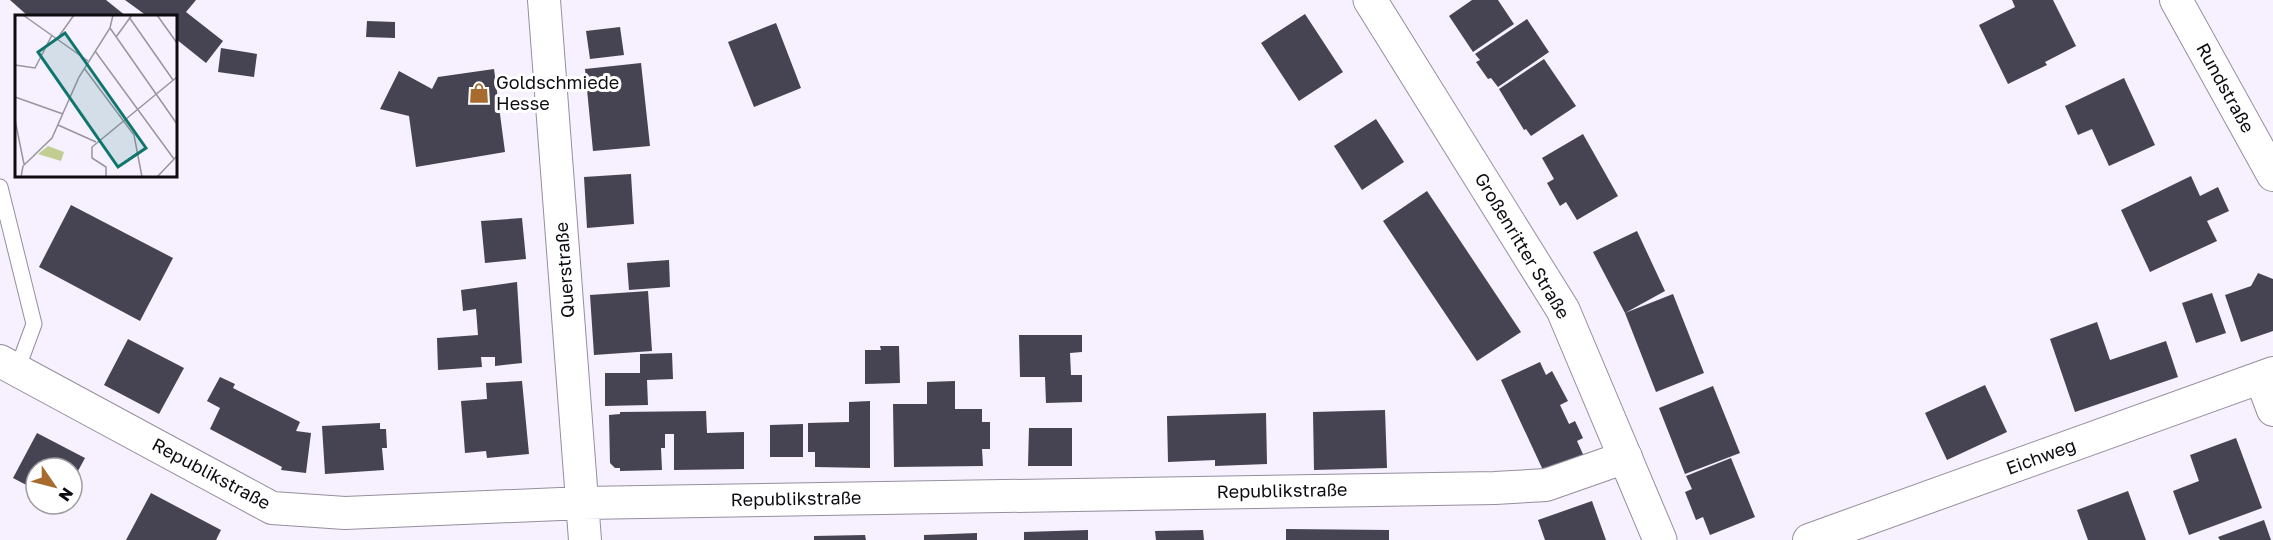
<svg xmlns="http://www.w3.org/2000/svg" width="2273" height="540" viewBox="0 0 2273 540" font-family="'Golos Text',sans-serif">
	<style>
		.building { fill: #464352 }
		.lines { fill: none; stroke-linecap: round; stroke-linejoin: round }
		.lane-casing { stroke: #958e9f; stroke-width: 17 }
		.street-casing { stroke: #958e9f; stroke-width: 34 }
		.secondary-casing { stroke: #958e9f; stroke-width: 35 }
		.lane { stroke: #fff; stroke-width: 15 }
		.street { stroke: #fff; stroke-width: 32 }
		.secondary { stroke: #fff; stroke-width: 33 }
		.labels { text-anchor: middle; stroke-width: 6; stroke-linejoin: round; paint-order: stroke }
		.poi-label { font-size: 18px; fill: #0e0b11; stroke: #fff; text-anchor: start }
		.street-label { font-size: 18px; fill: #0e0b11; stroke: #fff }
		.inset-road { fill: none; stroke: #9994a0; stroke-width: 1.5 }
		.view { fill: #0f766e; fill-opacity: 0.15; stroke: #0f766e; stroke-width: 3 }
		.inset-edge { fill: none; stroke: #0e0b11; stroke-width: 3 }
	</style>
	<rect width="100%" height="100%" fill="#f6f0ff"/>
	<path class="building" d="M 10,0 L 106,0 L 126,16 L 28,16 Z
		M 125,0 L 196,0 L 186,12 L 223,41 L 206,63 L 176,39 L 176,16 L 147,16 Z
		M 1472,0 L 1498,0 L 1514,24 L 1473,52 L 1449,16 Z
		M 2012,0 L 2053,0 L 2076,46 L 2045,62 L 2047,65 L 2008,84 L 1979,25 L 2015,7 Z
		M 1305,14 L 1343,72 L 1299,101 L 1261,43 Z
		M 1527,19 L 1549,52 L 1498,87 L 1491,78 L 1488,79 L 1476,62 L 1480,60 L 1475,54 Z
		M 367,21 L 395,22 L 395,38 L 366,37 Z
		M 776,23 L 801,88 L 754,107 L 728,42 Z
		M 620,27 L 624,55 L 590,59 L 586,31 Z
		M 221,48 L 257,54 L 254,77 L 218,72 Z
		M 1544,59 L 1576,106 L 1531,136 L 1526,129 L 1524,130 L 1499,89 Z
		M 641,63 L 650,146 L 593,151 L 585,69 Z
		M 494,69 L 505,152 L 416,167 L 409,116 L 380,109 L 399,71 L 432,89 L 438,77 Z
		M 2124,78 L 2155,145 L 2109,166 L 2092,129 L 2078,135 L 2065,106 Z
		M 1376,119 L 1404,162 L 1362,190 L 1334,146 Z
		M 1583,134 L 1618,196 L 1577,220 L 1566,202 L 1560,206 L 1547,183 L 1554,179 L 1542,158 Z
		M 631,174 L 634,224 L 587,228 L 584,177 Z
		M 2191,176 L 2200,196 L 2218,187 L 2229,211 L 2207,221 L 2217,241 L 2150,272 L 2121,210 Z
		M 1427,191 L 1521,332 L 1477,361 L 1383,221 Z
		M 71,205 L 173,258 L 140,321 L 39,267 Z
		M 522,218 L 526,259 L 485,263 L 481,221 Z
		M 1637,231 L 1665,291 L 1625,313 L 1673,294 L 1704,373 L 1656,392 L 1625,313 L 1593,252 Z
		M 669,260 L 670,287 L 629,290 L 627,263 Z
		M 2258,273 L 2273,279 L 2273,331 L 2241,342 L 2225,295 L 2251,286 Z
		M 517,282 L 522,363 L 495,366 L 495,357 L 481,357 L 482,367 L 438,370 L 437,338 L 478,335 L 476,309 L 463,311 L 461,290 Z
		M 648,291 L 652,351 L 594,355 L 590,295 Z
		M 2212,293 L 2226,333 L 2196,343 L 2182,303 Z
		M 2097,322 L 2110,360 L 2166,341 L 2178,377 L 2075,412 L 2050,339 Z
		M 1019,335 L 1082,335 L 1082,352 L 1070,353 L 1071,375 L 1082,375 L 1082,402 L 1046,403 L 1045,377 L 1020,377 Z
		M 128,339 L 184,368 L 159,414 L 104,385 Z
		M 880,346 L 899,346 L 900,383 L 865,384 L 865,350 L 881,350 Z
		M 672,353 L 673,379 L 647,380 L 648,405 L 605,406 L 605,373 L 640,373 L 640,354 Z
		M 1540,362 L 1546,375 L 1552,371 L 1568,401 L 1560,405 L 1569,424 L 1575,421 L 1583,438 L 1577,441 L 1587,463 L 1577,466 L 1542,468 L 1501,380 Z
		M 220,377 L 235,384 L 233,388 L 300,422 L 296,431 L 311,433 L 306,473 L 281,470 L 282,467 L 210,429 L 220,408 L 207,401 Z
		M 522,381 L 529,454 L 487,458 L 486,451 L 465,453 L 461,401 L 487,399 L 486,383 Z
		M 955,381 L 955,409 L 982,409 L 982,422 L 990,422 L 990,449 L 982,449 L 983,466 L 894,467 L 893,404 L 927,404 L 927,382 Z
		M 1985,385 L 2007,432 L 1947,460 L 1925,413 Z
		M 1713,386 L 1740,453 L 1685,474 L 1659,408 Z
		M 870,401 L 870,468 L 815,467 L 815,452 L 808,452 L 808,423 L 849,422 L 849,402 Z
		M 1385,410 L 1387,468 L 1314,470 L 1313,412 Z
		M 706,411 L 707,433 L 744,432 L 744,469 L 674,470 L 674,434 L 665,434 L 665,448 L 661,448 L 662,470 L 620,471 L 620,468 L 615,468 L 610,463 L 609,415 L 620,414 L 620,412 Z
		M 1266,413 L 1267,464 L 1215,466 L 1215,460 L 1168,462 L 1167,416 Z
		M 380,423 L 380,429 L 386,429 L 387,448 L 382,448 L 384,470 L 325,474 L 322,426 Z
		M 803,424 L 803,457 L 770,457 L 770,425 Z
		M 1029,428 L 1072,428 L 1072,466 L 1028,466 Z
		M 37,433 L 85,458 L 72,482 L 72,468 L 36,468 L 36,490 L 13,478 Z
		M 2236,438 L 2262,508 L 2189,535 L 2173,491 L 2199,481 L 2190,455 Z
		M 1731,458 L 1755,517 L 1710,535 L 1703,517 L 1696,520 L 1685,492 L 1692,489 L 1686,476 Z
		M 2128,491 L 2146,540 L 2088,540 L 2077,510 Z
		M 151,493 L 221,530 L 216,540 L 126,540 Z
		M 1592,501 L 1606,540 L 1545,540 L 1538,520 Z
		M 2264,520 L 2271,540 L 2220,540 L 2218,537 Z
		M 1286,529 L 1389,530 L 1389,540 L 1286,540 Z
		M 1088,530 L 1088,540 L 1024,540 L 1024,532 Z
		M 1203,530 L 1204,540 L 1156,540 L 1155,531 Z
		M 977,533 L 977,540 L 924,540 L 924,535 Z
		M 865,535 L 866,540 L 814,540 L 814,536 Z"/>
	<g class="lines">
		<g class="lane-casing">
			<path id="lane" d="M 0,187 L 34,324 L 17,370"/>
		</g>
		<g class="street-casing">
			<path id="street" d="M 544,0 L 585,540
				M 2176,0 L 2273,175
				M 0,361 L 272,508 L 345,513 L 583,503 L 1495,488 L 1546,485 L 1626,457
				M 2261,378 L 2273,410
				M 1809,540 L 2273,373"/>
		</g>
		<g class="secondary-casing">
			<path id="secondary" d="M 1370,0 L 1563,310 L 1660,540"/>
		</g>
		<use href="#lane" class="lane"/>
		<use href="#street" class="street"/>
		<use href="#secondary" class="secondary"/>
	</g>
	<defs>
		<g id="shop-bare" transform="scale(1.62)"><path d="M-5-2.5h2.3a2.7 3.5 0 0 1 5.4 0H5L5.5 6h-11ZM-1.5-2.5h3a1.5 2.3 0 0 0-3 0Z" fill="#a86b2f" stroke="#fff" stroke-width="2.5" paint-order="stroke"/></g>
	</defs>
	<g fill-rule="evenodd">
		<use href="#shop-bare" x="479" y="93"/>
	</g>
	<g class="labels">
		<g class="poi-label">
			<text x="496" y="89">Goldschmiede<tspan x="496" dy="21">Hesse</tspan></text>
		</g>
		<g class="street-label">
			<text transform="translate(2225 88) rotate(61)" y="6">Rundstraße</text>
			<text transform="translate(1522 246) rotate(59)" y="6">Großenritter Straße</text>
			<text transform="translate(565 270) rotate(-94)" y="6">Querstraße</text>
			<text transform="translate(2041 457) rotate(-20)" y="6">Eichweg</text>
			<text transform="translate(211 474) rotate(28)" y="6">Republikstraße</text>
			<text transform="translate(1282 491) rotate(-1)" y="6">Republikstraße</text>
			<text transform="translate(796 499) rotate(-1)" y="6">Republikstraße</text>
		</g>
	</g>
	<g transform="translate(15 15)">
		<rect width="162" height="162" fill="#f6f0ff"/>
		<path d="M 33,131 L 49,137 L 46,146 L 23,139 Z" fill="#c2cd91"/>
		<path class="inset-road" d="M 8,0 L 73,46M 142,0 L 162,28M 114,2 L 158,65M 95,13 L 162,109M 101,22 L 117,0M 42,24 L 59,0M 80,36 L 159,144M 0,50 L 20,53 L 37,20M 69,53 L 119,120 L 127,162M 0,82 L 48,99M 0,105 L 9,149M 43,110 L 81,127M 105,151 L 122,138M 6,162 L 8,151 L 37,123 L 64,62 L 95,13 L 98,0M 91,162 L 91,152 L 77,143 L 77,132 L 162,62M 142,162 L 162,141"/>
		<path class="view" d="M 50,18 L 131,133 L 103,152 L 23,37 Z"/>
		<rect width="162" height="162" class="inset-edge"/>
	</g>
	<g transform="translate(54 486) rotate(125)"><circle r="28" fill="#ffffff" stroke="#9f9da0" stroke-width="1.5"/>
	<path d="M0-4.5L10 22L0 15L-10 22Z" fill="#a86b2f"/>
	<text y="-9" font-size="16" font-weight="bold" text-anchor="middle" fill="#0e0b11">N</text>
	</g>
</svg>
